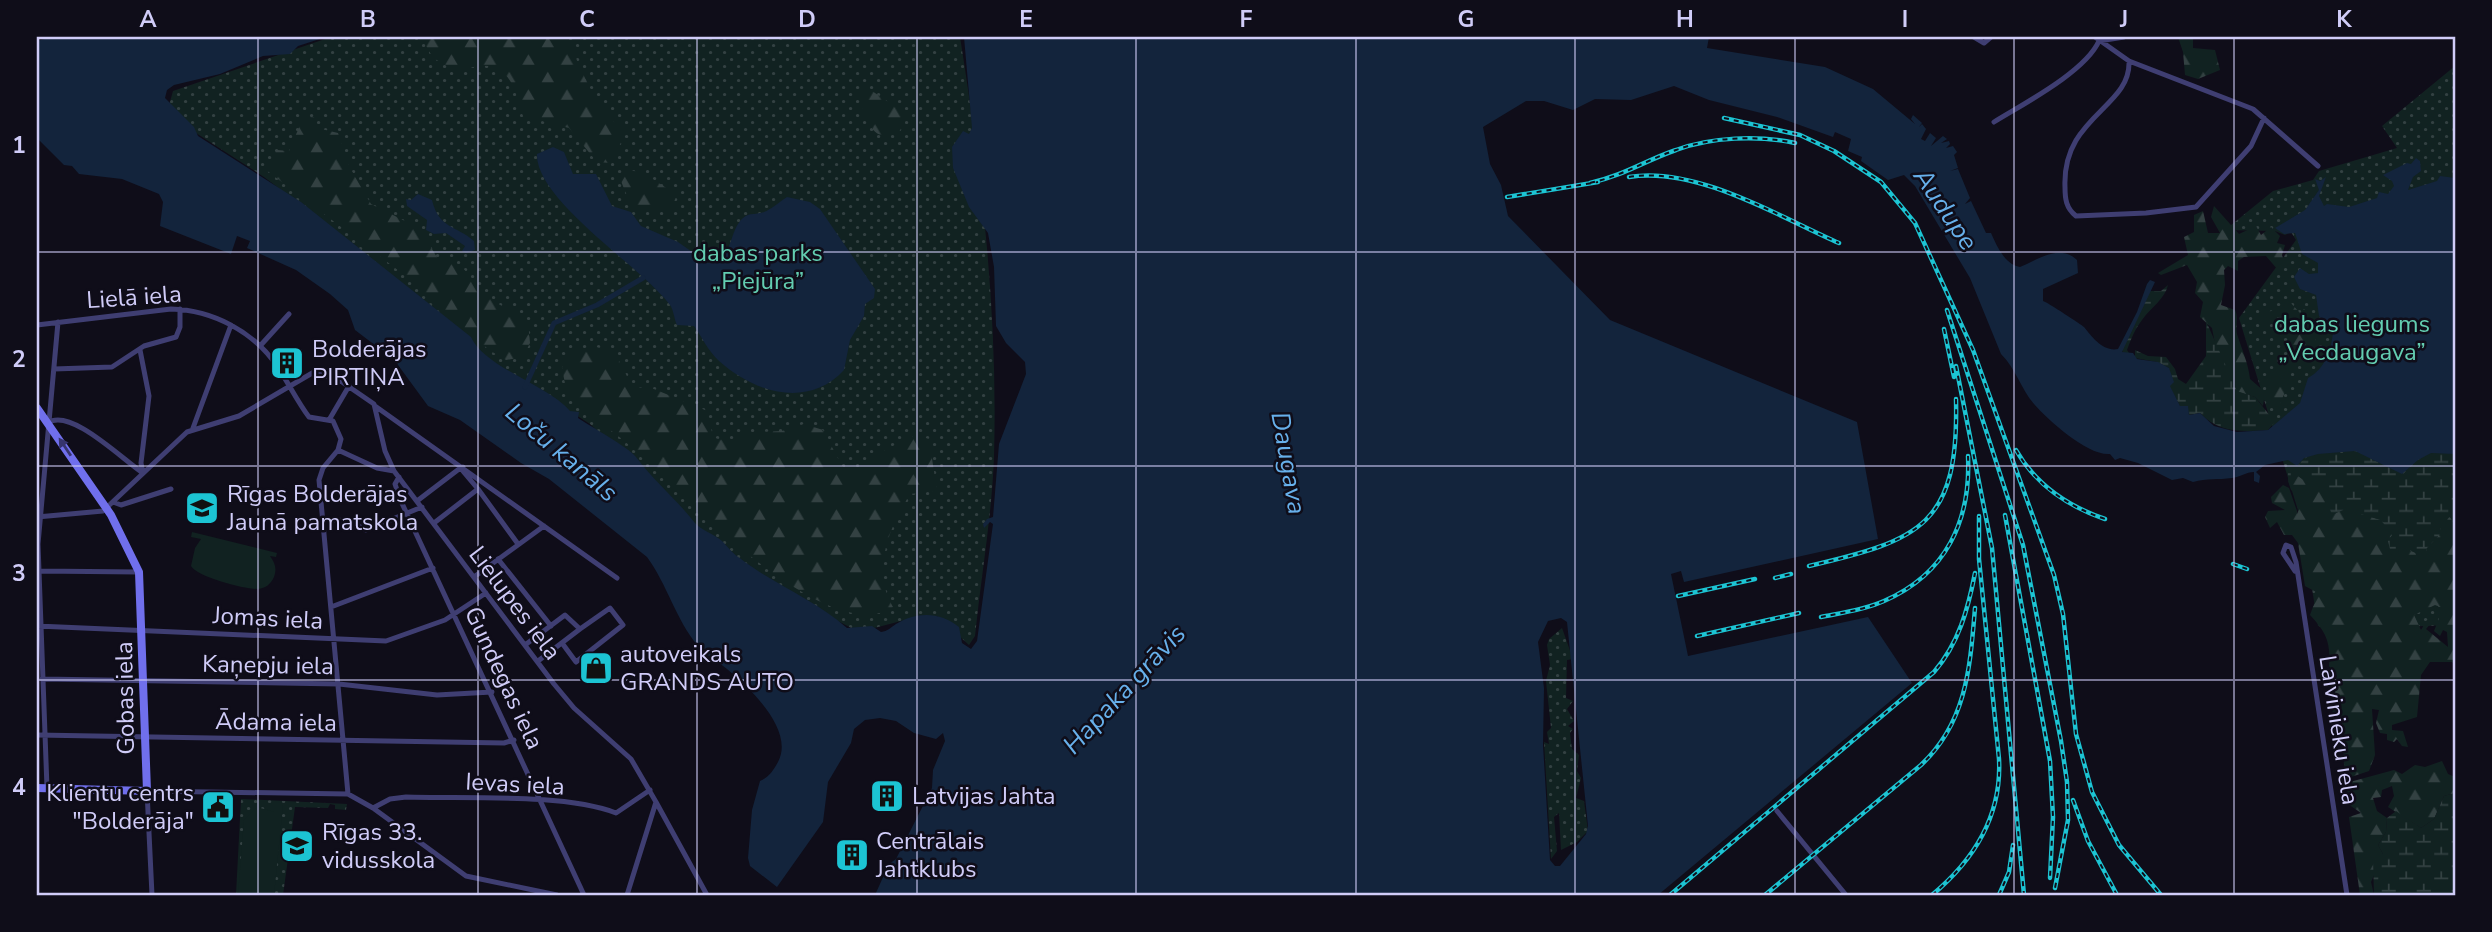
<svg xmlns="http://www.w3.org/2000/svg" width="2492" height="932" viewBox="0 0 2492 932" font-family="'Nunito Sans',sans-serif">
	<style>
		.green { fill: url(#green-dots) }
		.forest { fill: url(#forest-firs); fill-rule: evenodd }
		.wetland { fill: url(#wetland-marsh) }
		.pitch { fill: #112221 }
		.water { fill: #13243c; fill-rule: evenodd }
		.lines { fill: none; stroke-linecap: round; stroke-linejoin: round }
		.canal { stroke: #13243c; stroke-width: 5 }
		.street { stroke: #3f3e72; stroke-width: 5 }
		.secondary { stroke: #706fec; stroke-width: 8 }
		.rail-casing { stroke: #1cc4d3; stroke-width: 4.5 }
		.rail { stroke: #0f0d19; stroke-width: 2; stroke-dasharray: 5; stroke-linecap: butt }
		.oneway { fill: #36346d }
		.grid { fill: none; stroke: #d0ccf8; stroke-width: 2; stroke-opacity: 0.55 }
		.labels { text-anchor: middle; stroke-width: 5; stroke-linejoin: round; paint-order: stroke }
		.park-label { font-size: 24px; fill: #63cdb1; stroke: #0f0d19 }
		.street-label { font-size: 24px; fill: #d0ccf8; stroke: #0f0d19 }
		.poi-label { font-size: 24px; fill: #d0ccf8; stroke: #0f0d19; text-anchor: start }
		.water-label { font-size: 26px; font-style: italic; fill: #67b0eb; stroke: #0f0d19 }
		.neatline { fill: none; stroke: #d0ccf8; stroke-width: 2.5 }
		.grid-label { font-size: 23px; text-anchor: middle; font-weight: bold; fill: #d0ccf8 }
	</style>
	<defs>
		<pattern id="green-dots" width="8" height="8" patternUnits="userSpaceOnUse" patternTransform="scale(1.75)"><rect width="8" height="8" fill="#112221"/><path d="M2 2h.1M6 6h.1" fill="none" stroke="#334142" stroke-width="1.8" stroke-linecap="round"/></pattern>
		<pattern id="forest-firs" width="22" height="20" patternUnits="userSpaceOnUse" patternTransform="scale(1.75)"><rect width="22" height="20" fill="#112221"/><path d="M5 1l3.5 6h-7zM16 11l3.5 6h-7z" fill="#334142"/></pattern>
		<pattern id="wetland-marsh" width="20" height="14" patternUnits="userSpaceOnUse" patternTransform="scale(1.75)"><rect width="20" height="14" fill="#112221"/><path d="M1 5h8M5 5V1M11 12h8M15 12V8" fill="none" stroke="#334142"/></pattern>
	</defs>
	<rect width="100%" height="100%" fill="#0f0d19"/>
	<path class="green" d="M 331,37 L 960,37 C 982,175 998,315 994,456 C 992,516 981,576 975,636 L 969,645 L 937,616 L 901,621 L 859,632 L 756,578 L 712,543 L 590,424 L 471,348 L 317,217 L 264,177 L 176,120 L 168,109 L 173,91 Z
		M 2455,66 L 2455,625 L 2333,629 L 2318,626 L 2301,520 L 2239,318 L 2296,240 L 2291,232 L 2285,235 L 2275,231 L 2225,230 L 2273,191 L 2313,180 L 2319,171 L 2397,148 L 2382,126 Z
		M 1562,628 L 1573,659 L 1567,660 L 1566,698 L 1573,701 L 1567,709 L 1574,721 L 1568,726 L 1573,729 L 1570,733 L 1572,749 L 1579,755 L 1577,771 L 1581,778 L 1576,798 L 1584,801 L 1588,831 L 1577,842 L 1561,850 L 1559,813 L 1554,817 L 1557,851 L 1551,859 L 1544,742 L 1549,744 L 1547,732 L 1551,728 L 1546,681 L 1550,665 L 1547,645 L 1549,639 Z
		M 241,799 L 347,804 L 346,810 L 335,809 L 335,805 L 330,804 L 328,808 L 295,807 L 283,895 L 236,895 Z"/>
	<path class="forest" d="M 421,37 L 568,37 C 577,63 601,121 627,130 L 611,163 L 597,162 L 569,128 L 523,116 C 513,77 502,54 458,72 L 433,58 Z
		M 2178,37 L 2193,37 L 2193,48 L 2215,50 L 2220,70 L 2198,79 L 2185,75 L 2183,52 Z
		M 860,89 L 872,91 L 902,111 L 905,122 L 899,132 C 894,133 887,135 882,135 C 868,134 858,100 860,89 Z
		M 314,117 L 317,128 L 338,133 L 349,166 L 371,204 L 409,223 L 426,239 L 438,259 C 475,265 463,278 485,295 C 497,305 515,312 528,321 L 530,343 L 523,357 L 506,360 L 489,350 L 407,277 L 266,170 L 277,150 L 289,151 L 303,118 Z
		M 627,169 L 645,174 L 677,195 L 671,208 C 637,216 631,209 620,178 Z
		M 2214,206 L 2239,234 L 2256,226 L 2261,235 L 2271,227 L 2280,236 L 2277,243 L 2285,245 L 2282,255 L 2285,264 L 2278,270 L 2266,256 L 2244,257 L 2238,261 L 2238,271 L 2228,266 L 2224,270 L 2225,285 L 2221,305 L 2235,310 C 2239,318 2235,326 2237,334 C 2242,350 2248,362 2250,379 L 2265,392 L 2263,406 L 2255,397 L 2237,392 L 2216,349 L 2212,328 L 2200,317 L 2203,302 L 2195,293 L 2197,282 L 2187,265 L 2161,275 L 2158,273 L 2188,255 L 2184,237 L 2194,232 L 2194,215 L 2203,211 L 2208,233 L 2220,233 L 2211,217 Z
		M 2289,301 L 2300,313 L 2304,309 L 2307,312 C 2319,342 2322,356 2289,369 L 2289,382 L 2280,404 L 2272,407 L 2265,383 L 2274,372 L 2286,365 L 2292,342 L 2290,327 L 2284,327 L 2274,333 L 2273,324 L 2280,318 L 2275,316 L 2266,321 L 2258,318 Z
		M 591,346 L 614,351 L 633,388 L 649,387 L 705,410 L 714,438 L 728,441 L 746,433 L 782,431 L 804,424 L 823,430 L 842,466 L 859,474 L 877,454 L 915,435 L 929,439 L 937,491 L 910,494 C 889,528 871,570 893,607 C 827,651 674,487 629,445 C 613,430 588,417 574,402 C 566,393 564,379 562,367 L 574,352 Z
		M 2298,476 L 2325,495 L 2353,506 L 2357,513 L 2381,520 L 2402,549 L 2415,552 L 2417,558 L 2429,557 L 2426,549 L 2439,535 L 2440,524 L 2444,518 L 2450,517 L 2455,525 L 2453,564 L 2455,666 L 2452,662 L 2430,662 L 2421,675 L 2417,717 L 2392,725 L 2392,730 L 2403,731 L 2408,747 L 2402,746 L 2397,739 L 2394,742 L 2387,740 L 2387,734 L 2380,733 L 2376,723 L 2379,710 L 2372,709 L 2375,755 L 2369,771 L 2345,779 L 2343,749 L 2336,740 L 2341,730 L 2332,713 C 2338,700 2332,690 2337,676 L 2329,666 C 2331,642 2326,632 2310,615 L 2318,593 L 2305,586 L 2298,543 L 2292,535 L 2284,535 L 2277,522 L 2270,528 L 2265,517 L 2268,511 L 2285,510 L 2272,503 L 2271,497 L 2283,485 L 2289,488 L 2298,514 L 2298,495 L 2291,490 L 2288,481 ZM 2435,605 L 2443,608 L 2434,631 L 2440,636 L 2443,630 L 2447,632 L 2448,647 L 2426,629 L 2431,623 L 2427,620 L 2421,630 L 2414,615 Z
		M 2442,761 L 2448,774 L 2455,777 L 2455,793 L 2444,796 L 2434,819 L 2421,828 L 2388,807 L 2394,796 L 2392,786 L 2382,790 L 2381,797 L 2373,798 L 2377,811 L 2387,818 L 2386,832 L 2378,845 L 2383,854 L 2371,882 L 2374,895 L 2360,895 L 2349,817 L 2361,813 L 2348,804 L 2346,783 L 2394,770 L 2402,774 L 2415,765 L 2425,767 Z"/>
	<path class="wetland" d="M 2168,285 C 2165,299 2151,307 2142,320 C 2135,329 2131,339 2127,350 L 2129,353 L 2125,354 L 2121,350 L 2149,291 L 2161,291 Z
		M 2206,321 L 2237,391 L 2255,397 L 2275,422 L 2268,430 C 2242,432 2219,433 2200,413 L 2189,415 L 2186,406 L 2180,406 L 2170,387 L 2169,368 L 2157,362 L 2135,358 L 2135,350 L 2148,356 L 2166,357 L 2175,369 L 2178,379 L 2186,384 L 2206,356 Z
		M 2355,451 L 2403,474 L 2418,460 L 2431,453 L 2455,454 L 2455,525 L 2450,517 L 2442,521 L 2439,535 L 2426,549 L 2429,557 L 2428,561 L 2416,560 L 2417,554 L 2408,549 L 2391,553 L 2388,541 L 2392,535 L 2381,520 L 2357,513 L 2352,506 L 2332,515 L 2325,495 L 2298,476 L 2288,481 L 2288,460 L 2299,465 C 2310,446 2338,458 2355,451 Z
		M 2455,793 L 2455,895 L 2374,895 L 2373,859 L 2383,854 L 2378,845 L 2386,832 L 2387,818 L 2396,811 L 2421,828 L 2434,819 L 2444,796 Z"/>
	<path class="pitch" d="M 192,532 L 277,553 L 276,557 L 270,556 C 275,563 277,568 274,577 C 271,584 265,589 257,589 C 244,589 197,577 191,566 L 195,548 L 201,539 L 191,537 Z
		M 274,805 L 283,805 L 274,895 L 238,895 L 244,820 L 257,807 L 274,812 Z"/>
	<path class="water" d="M 52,37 L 326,37 L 298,46 L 290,54 L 263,56 L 220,74 L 174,85 L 167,90 L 165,98 L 194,127 L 198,136 L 301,202 L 471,337 C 484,367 549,386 570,411 L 579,412 L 578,418 C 591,427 627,446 636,457 C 654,481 678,501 695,523 C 701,530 714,534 722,541 C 728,547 733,554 741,559 C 775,585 816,600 847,628 L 872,626 L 881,632 C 888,631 890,628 896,624 C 917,611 941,612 959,627 L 962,643 L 971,649 L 977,641 L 993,524 L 990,522 L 984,528 L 983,524 L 987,519 L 993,517 L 999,444 L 1026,374 L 1025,362 L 1006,343 L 996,326 L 994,267 L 988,233 L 969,207 L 953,168 L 952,147 L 963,131 L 969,134 L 972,128 L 964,37 L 1709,37 L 1707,48 L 1825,67 L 1873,89 L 1915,124 L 1911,119 L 1913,115 L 1922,123 L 1919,127 L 1922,124 L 1926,129 L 1921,139 L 1925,141 L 1930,133 L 1936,138 L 1931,146 L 1943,136 L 1947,139 L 1941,143 L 1949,141 L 1950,144 L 1946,148 L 1953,146 L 1957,152 L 1954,155 L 1958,168 L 1950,171 L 1958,169 L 1970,198 L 1965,204 L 1971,201 L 1986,233 L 1991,233 C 1997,246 2004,264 2020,267 C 2038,260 2059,243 2077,260 L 2078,273 L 2043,289 L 2043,301 C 2047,302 2082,325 2084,327 C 2092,337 2103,352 2118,349 L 2137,312 L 2147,284 L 2150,280 L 2155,282 L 2122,352 L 2133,353 L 2137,359 L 2158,362 L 2169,368 L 2174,382 L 2170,386 L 2180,406 L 2188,406 L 2189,415 L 2200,413 L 2214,426 L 2237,432 L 2268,430 L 2300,403 L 2308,378 C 2326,368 2331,350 2333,332 L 2319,316 L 2316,295 L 2300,289 L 2294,277 L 2300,268 L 2309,274 L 2318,273 L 2318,263 L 2302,254 L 2295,233 L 2284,234 L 2275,228 L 2305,210 L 2319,190 L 2315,179 L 2320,181 L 2326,177 L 2319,196 L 2324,206 L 2327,204 L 2349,207 L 2377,198 L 2379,192 L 2388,194 L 2394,186 L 2392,181 L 2383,175 L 2407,163 L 2411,164 L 2416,158 L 2420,161 L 2421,171 L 2413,177 L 2408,190 L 2437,181 L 2440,176 L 2455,178 L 2455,454 L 2431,453 L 2418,460 L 2402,474 L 2355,451 L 2318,454 L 2304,458 L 2297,466 L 2288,460 L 2265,465 L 2256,472 L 2260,476 L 2259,483 L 2254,481 L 2254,472 C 2246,472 2240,477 2232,478 C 2218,480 2207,478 2193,482 L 2183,478 L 2172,480 L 2138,463 L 2120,458 L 2115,460 L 2110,454 C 2088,456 2049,421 2034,404 C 2021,389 2016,369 2001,354 L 1970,278 L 1915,186 L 1904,175 L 1888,180 L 1861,161 L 1862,157 L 1848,151 L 1851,139 L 1835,132 L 1833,137 L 1777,117 L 1709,100 L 1674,86 L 1631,100 L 1595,99 L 1573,110 L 1544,101 L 1526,101 L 1483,127 L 1490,164 L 1501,185 L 1508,216 L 1610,320 L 1857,422 L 1878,539 L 1684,582 L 1681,571 L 1671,574 L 1688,656 L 1868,617 L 1912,683 L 1658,895 L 875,895 L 889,864 L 896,859 L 932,788 L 933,770 L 945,741 L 943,733 L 936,739 L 914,733 L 896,721 L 880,718 L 865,720 L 854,729 L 851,743 L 828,782 L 823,822 L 777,887 L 750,866 L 748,858 L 752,810 L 760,781 C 769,777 773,771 778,762 C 795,730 750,688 727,669 C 718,661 706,656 698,646 C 676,620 667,584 647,557 L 549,479 L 521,463 L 460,420 L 428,406 L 398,365 L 394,354 L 380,349 L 355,330 L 348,310 L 330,294 L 296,270 L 247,248 L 250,241 L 237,236 L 231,254 L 160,226 L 163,202 L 159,194 L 122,179 L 79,174 L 72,166 L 64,165 L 37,138 L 37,41 ZM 1561,618 L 1567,622 L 1588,826 L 1586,834 L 1560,866 L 1555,866 L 1550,860 L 1543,745 L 1544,688 L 1538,642 L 1548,621 Z
		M 553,147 L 564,152 L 573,174 L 596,174 L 612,206 L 631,212 L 641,226 L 678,242 L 708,263 C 734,261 728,231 743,218 C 749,212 757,215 764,212 C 772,209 779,202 787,197 L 810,202 L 820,209 L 875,289 L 874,298 L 865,304 L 864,316 L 850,340 L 844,370 C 808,409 755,393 719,361 C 708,351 702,337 694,326 L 677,325 C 674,319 674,311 670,305 C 644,269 535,200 537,154 Z
		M 418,194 L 432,200 C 439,229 456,225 474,241 L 475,250 L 466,253 L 462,251 L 465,246 L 446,233 L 434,234 L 426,230 L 427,220 L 407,206 L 406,199 L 411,200 Z"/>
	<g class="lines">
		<path class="canal" d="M 525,387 L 554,323 L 597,305 L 643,278"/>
		<path class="street" d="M 1974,37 L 1984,43 L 1991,37
			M 2095,37 L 2129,61 L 2253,109 L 2318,166
			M 2129,61 C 2131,108 2062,116 2065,187 C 2065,199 2066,208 2076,216 L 2146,213 L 2196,207 L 2251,146 L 2264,118
			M 1994,122 C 2023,104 2085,72 2099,41 L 2124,37
			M 37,325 L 171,309 C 213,310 254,332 277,366 C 288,382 297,401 309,417 L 333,421 L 341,439 L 338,450
			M 260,346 L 289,314
			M 140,350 L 149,396 L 141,463 L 143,473
			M 54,369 L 112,367 L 144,346 L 176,337 L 180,327 L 180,309
			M 375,406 L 617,578
			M 329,420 L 349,386
			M 48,423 C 70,407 123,460 143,473
			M 193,428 L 231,325
			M 399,477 L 395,484 L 400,499 L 584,895
			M 478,489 L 518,544
			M 417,501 L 459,469 L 462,470
			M 113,502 L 121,505 L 171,489
			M 37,517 L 103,511 L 187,432 L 239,416 L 314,372 L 342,382 L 374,404 L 385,451 L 394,471 L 554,684 L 574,708 L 631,759 L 656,802 L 627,895
			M 322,519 L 349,521 L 366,530 L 422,507
			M 434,523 L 478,489 L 462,470 L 463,467
			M 498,559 L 551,626
			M 38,571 L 139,572
			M 2295,571 L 2283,553 L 2286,545 L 2291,547 L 2296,562 L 2347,895
			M 474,577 L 544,526
			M 331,607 L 433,568
			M 37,626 L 386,641 L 445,620 L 486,593
			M 525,645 L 565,615 L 580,629 L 610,608 L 623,625 L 576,662 L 562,643
			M 538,661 L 580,629
			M 42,679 L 339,684 L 437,695 L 492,692
			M 37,735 L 504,743 L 514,740
			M 47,788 L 38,544 L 58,322
			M 348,794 L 319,480 L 323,468 L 338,450 L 377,468 L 394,471
			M 656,802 L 707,895
			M 373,808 L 390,799 L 406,797 C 464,799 565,793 616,813 L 650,790
			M 1777,811 L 1846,895
			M 152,895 L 147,791 L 348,794 L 373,808 L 466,876 L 557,895"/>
		<path class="secondary" d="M 37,408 L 111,515 L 139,572 L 147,791 L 37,788"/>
		<g class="rail-casing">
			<path id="rail" d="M 1724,118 L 1800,135 L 1834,151 L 1881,182 L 1915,223 L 1973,350 L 2054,575 L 2063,614 L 2076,734 L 2092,792 L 2119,845 L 2161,895
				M 1629,177 C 1696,166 1778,216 1839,243
				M 1590,183 C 1625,175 1644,161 1676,150 C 1711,137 1758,135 1795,143
				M 1507,197 L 1598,182
				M 1947,310 L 2023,545 L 2061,741 L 2067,782 L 2068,820 L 2055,888
				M 1944,329 L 1954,377
				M 1956,366 L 1992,548 L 2024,895
				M 2016,450 C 2036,485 2067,506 2105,519
				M 2005,515 L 2050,761 L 2053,817 L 2050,878
				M 2233,564 L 2247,569
				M 1809,566 C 1921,540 1959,525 1956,399
				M 1775,578 L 1791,574
				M 1678,596 L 1755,579
				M 1821,617 C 1841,613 1864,610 1884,601 C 1946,574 1971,521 1968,456
				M 1697,636 L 1799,613
				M 2073,800 L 2088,841 L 2117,895
				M 1670,895 L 1934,672 C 1959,643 1968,609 1975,573
				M 1765,895 L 1921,765 C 1967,722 1970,667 1975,608
				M 1932,895 C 1974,860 2002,816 1999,759 L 1979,559 L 1979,516
				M 1999,895 L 2009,872 L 2013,845"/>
		</g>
		<use href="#rail" class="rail"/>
	</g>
	<defs><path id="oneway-solid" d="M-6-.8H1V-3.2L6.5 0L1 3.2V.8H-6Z" transform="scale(1.75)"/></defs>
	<use class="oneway" href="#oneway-solid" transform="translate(65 447) rotate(-124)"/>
	<path class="grid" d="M 258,37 L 258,895M 478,37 L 478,895M 697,37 L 697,895M 917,37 L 917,895M 1136,37 L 1136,895M 1356,37 L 1356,895M 1575,37 L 1575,895M 1795,37 L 1795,895M 2014,37 L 2014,895M 2234,37 L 2234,895M 37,252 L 2455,252M 37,466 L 2455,466M 37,680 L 2455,680"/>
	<defs>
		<g id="building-square" transform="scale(1.75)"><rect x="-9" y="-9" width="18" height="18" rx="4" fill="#1cc4d3" stroke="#0f0d19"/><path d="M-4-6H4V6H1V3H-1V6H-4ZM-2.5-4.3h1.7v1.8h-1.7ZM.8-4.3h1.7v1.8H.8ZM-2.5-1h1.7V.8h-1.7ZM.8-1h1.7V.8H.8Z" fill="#111"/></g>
		<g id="school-square" transform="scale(1.75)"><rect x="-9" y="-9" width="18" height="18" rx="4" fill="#1cc4d3" stroke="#0f0d19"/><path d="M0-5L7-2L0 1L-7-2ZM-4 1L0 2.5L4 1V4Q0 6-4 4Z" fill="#111"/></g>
		<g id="shop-square" transform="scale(1.75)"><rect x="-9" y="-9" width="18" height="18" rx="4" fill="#1cc4d3" stroke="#0f0d19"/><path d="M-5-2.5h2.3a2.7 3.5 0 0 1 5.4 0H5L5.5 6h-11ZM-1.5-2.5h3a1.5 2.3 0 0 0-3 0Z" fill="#111"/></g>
		<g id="civic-square" transform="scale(1.75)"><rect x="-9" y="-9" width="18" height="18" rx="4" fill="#1cc4d3" stroke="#0f0d19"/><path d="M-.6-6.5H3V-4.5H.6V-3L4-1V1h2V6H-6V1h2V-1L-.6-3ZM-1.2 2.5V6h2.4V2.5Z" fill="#111"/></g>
	</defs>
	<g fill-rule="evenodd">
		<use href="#building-square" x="287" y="363"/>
		<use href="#school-square" x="202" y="508"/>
		<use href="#shop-square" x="596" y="668"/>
		<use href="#building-square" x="887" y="796"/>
		<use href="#civic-square" x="218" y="807"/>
		<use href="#school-square" x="297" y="846"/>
		<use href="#building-square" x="852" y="855"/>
	</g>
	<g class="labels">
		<g class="park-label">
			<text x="758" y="261">dabas parks<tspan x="758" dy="28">„Piejūra”</tspan></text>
			<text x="2352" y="332">dabas liegums<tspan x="2352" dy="28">„Vecdaugava”</tspan></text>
		</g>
		<g class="street-label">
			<text transform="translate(134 297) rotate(-4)" y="8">Lielā iela</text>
			<text transform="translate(515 603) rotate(53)" y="8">Lielupes iela</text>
			<text transform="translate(268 618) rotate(3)" y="8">Jomas iela</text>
			<text transform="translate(268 665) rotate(1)" y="8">Kaņepju iela</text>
			<text transform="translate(504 678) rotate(65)" y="8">Gundegas iela</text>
			<text transform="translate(125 698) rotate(-91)" y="8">Gobas iela</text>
			<text transform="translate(276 722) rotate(1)" y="8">Ādama iela</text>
			<text transform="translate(2339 730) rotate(81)" y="8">Laivinieku iela</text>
			<text transform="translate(515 784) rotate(3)" y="8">Ievas iela</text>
		</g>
		<g class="poi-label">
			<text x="312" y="357">Bolderājas<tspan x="312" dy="28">PIRTIŅA</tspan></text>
			<text x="227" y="502">Rīgas Bolderājas<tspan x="227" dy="28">Jaunā pamatskola</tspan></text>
			<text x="620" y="662">autoveikals<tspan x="620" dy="28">GRANDS AUTO</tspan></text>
			<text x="194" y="801" text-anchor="end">Klientu centrs<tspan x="194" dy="28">"Bolderāja"</tspan></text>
			<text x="912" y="804">Latvijas Jahta</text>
			<text x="322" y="840">Rīgas 33.<tspan x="322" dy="28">vidusskola</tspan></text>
			<text x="876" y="849">Centrālais<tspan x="876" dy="28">Jahtklubs</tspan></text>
		</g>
		<g class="water-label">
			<text transform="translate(1946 209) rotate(56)" y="9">Audupe</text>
			<text transform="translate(562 452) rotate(40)" y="9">Loču kanāls</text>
			<text transform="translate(1289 463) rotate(80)" y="9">Daugava</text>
			<text transform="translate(1124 689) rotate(-47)" y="9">Hapaka grāvis</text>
		</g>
	</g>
	<rect width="2492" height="932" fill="none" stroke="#0f0d19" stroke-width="77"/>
	<rect x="38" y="38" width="2416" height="856" class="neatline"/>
	<g class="grid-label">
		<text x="148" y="27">A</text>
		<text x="368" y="27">B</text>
		<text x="587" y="27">C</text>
		<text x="807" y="27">D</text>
		<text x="1026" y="27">E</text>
		<text x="1246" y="27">F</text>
		<text x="1466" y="27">G</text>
		<text x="1685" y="27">H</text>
		<text x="1905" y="27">I</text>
		<text x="2124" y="27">J</text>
		<text x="2344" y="27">K</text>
		<text x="19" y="153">1</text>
		<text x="19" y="367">2</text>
		<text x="19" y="581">3</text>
		<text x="19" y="795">4</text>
	</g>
</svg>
